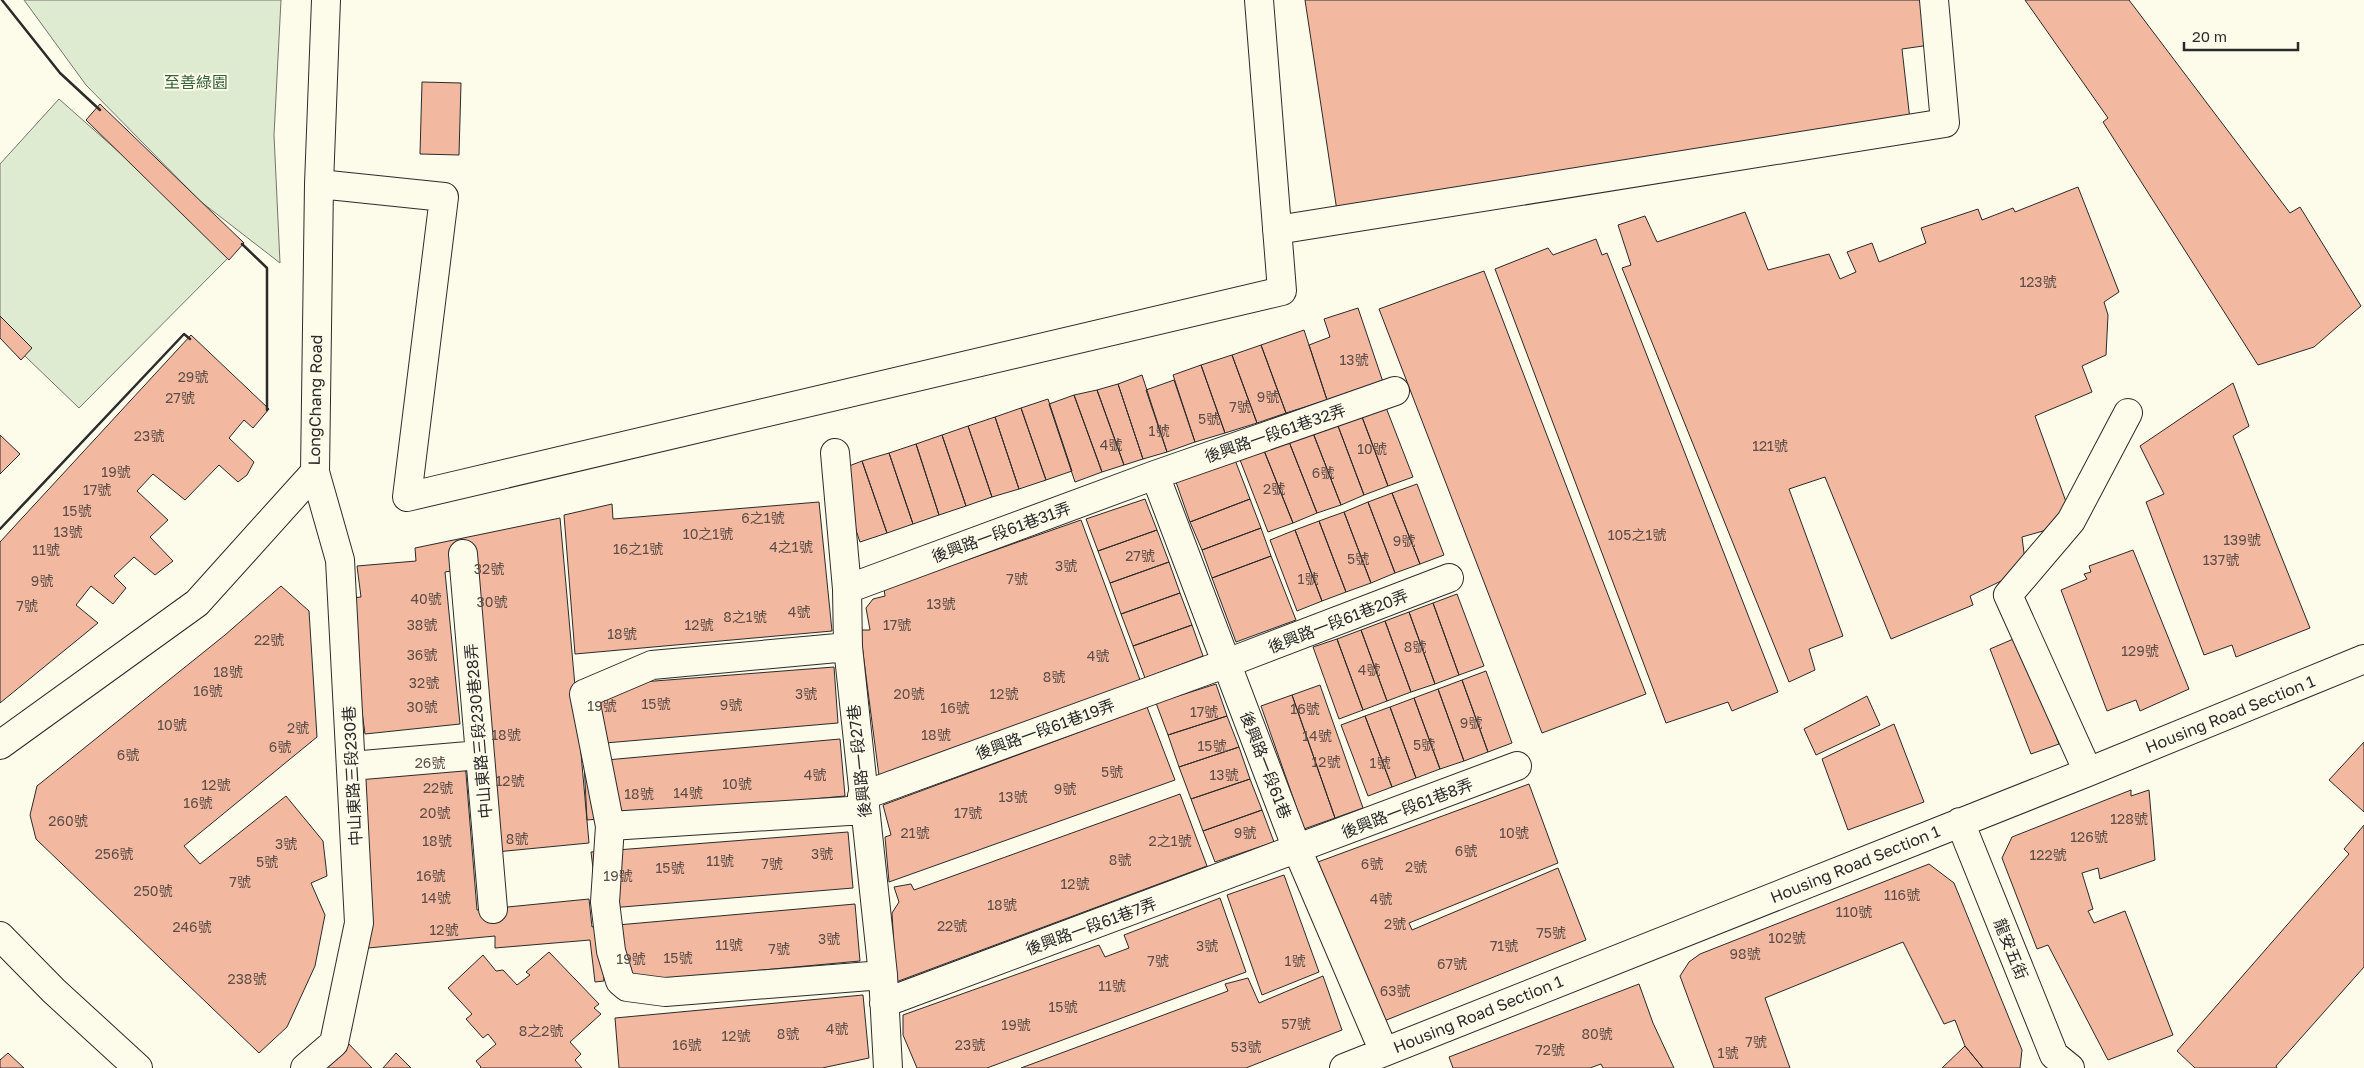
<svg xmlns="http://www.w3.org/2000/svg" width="2364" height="1068" viewBox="0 0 2364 1068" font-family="'Golos Text','Noto Sans TC',sans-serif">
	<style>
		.green { fill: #deebd1; stroke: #74746e }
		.building { fill: #f2b8a0; stroke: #2b2b2b }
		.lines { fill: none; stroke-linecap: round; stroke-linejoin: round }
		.minor-casing { stroke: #2b2b2b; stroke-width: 30 }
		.major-casing { stroke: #2b2b2b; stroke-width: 30 }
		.minor { stroke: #fdfbea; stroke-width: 28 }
		.major { stroke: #fdfbea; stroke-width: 28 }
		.wall { stroke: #2b2b2b; stroke-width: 2.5 }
		.labels { text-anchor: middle; stroke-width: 4; stroke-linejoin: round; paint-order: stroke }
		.number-label { font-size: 14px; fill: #5d4e48 }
		.park-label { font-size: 16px; fill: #34623c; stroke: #fdfbea }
		.street-label { font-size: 16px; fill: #2b2b2b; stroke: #fdfbea }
	</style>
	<rect width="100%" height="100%" fill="#fdfbea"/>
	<path class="green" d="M 24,0 L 281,0 L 274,135 L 280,263 L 200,201 L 86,85 Z
		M 59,99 L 233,253 L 79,408 L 0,332 L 0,164 Z"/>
	<path class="building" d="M 1305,0 L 1923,0 L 1930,45 L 1902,49 L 1911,129 L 1337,211 Z
		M 2025,0 L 2129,0 L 2290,213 L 2300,207 L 2361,306 L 2314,347 L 2258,365 L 2103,122 L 2108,118 Z
		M 422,82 L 461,83 L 459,155 L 420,154 Z
		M 100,104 L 244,243 L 229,260 L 86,120 Z
		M 2078,187 L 2119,292 L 2104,302 L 2108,315 L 2106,355 L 2082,366 L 2092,392 L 2035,416 L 2069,510 L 2043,531 L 2022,537 L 2026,569 L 1970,596 L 1973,605 L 1891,639 L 1825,477 L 1789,489 L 1843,636 L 1809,649 L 1815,670 L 1789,682 L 1622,268 L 1631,265 L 1618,225 L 1645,216 L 1657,242 L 1745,212 L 1768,270 L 1829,254 L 1840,279 L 1856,272 L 1847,252 L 1872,243 L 1879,262 L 1926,243 L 1921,228 L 1978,209 L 1982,220 L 2013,208 L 2015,212 Z
		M 1596,239 L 1602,255 L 1607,253 L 1778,692 L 1732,711 L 1728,702 L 1666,723 L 1495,269 L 1548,248 L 1553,255 Z
		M 1484,271 L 1646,694 L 1542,733 L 1379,309 Z
		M 1358,308 L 1383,382 L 1327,400 L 1309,345 L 1330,337 L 1324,319 Z
		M 0,316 L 32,348 L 21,360 L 0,338 Z
		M 1304,330 L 1327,400 L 1286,413 L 1261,345 Z
		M 191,335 L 269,409 L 253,428 L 244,420 L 229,438 L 254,462 L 247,475 L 238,482 L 219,465 L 185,500 L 153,474 L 137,491 L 168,520 L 150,537 L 173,561 L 155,575 L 134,557 L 114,576 L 126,588 L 113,604 L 91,586 L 76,605 L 98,623 L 0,703 L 0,542 Z
		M 1261,345 L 1286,413 L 1257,423 L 1232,355 Z
		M 1232,355 L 1257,423 L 1225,433 L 1201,365 Z
		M 1201,365 L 1225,433 L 1195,442 L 1173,375 Z
		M 1142,375 L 1167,452 L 1143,459 L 1118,384 Z
		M 1174,380 L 1195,442 L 1167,452 L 1146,390 Z
		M 2233,383 L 2249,426 L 2233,436 L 2310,628 L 2236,657 L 2232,645 L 2204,655 L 2146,502 L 2164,494 L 2140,446 Z
		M 1118,384 L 1143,459 L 1124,465 L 1097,390 Z
		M 1097,390 L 1124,465 L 1102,472 L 1074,395 Z
		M 1380,392 L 1413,477 L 1388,486 L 1356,401 Z
		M 1074,395 L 1102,472 L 1075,482 L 1049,404 Z
		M 1048,399 L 1072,471 L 1046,480 L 1021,408 Z
		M 1356,401 L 1388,486 L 1364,495 L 1332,410 Z
		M 1021,408 L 1046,480 L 1019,489 L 995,417 Z
		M 1332,410 L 1364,495 L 1341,505 L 1308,420 Z
		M 995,417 L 1019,489 L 992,497 L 968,426 Z
		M 1308,420 L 1341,505 L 1317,513 L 1284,429 Z
		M 968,426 L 992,497 L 966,506 L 942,435 Z
		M 1284,429 L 1317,513 L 1293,523 L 1259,438 Z
		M 0,435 L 20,454 L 0,474 Z
		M 942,435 L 966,506 L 939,515 L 916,444 Z
		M 1259,438 L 1293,523 L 1268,532 L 1235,447 Z
		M 916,444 L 939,515 L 913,524 L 889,453 Z
		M 889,453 L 913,524 L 887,533 L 862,461 Z
		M 1235,460 L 1250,499 L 1190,522 L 1176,482 Z
		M 862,461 L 887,533 L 860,542 L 836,471 Z
		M 1417,484 L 1444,555 L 1420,564 L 1392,493 Z
		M 1392,493 L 1420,564 L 1395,573 L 1368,502 Z
		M 1145,499 L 1157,530 L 1098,551 L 1086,519 Z
		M 1250,499 L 1261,528 L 1202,550 L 1190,522 Z
		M 819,502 L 832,631 L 575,654 L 564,515 L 612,504 L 613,519 Z
		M 1368,502 L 1395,573 L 1371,583 L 1344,512 Z
		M 1344,512 L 1371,583 L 1346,592 L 1319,521 Z
		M 560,518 L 589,843 L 496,852 L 469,568 L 445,572 L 460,724 L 365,734 L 361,704 L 349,706 L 343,599 L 361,597 L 357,566 L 416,561 L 415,548 Z
		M 1081,520 L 1140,680 L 879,776 L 860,630 L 870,630 L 866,608 L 873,599 L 885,596 L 884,589 Z
		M 1319,521 L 1346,592 L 1322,601 L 1295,530 Z
		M 1261,528 L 1271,556 L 1212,578 L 1202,550 Z
		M 1157,530 L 1169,562 L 1110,583 L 1098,551 Z
		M 1295,530 L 1322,601 L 1297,611 L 1270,540 Z
		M 2133,550 L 2189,689 L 2140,711 L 2136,700 L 2107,711 L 2061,590 L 2087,579 L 2084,574 L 2091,572 L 2089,566 Z
		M 1271,556 L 1296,620 L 1236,642 L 1212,578 Z
		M 1169,562 L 1180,593 L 1121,614 L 1110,583 Z
		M 281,586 L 309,611 L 317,737 L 184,846 L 200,864 L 286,796 L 323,841 L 327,876 L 311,883 L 325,915 L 315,966 L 287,1027 L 259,1053 L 36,839 L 30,815 L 37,786 L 225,635 Z
		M 1180,593 L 1192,625 L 1133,646 L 1121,614 Z
		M 1457,594 L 1484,666 L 1459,675 L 1433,603 Z
		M 1433,603 L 1459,675 L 1435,684 L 1409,612 Z
		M 1409,612 L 1435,684 L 1411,692 L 1385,621 Z
		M 1385,621 L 1411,692 L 1387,701 L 1361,630 Z
		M 1192,625 L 1203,656 L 1145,678 L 1133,646 Z
		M 1361,630 L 1387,701 L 1363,710 L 1337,639 Z
		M 2018,637 L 2059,744 L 2031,754 L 1990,649 Z
		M 1337,639 L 1363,710 L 1339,719 L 1313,647 Z
		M 834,667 L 838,723 L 582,745 L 578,687 Z
		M 1486,671 L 1512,743 L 1488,752 L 1462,680 Z
		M 1462,680 L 1488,752 L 1464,761 L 1438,689 Z
		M 1216,684 L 1227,716 L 1168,735 L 1156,703 Z
		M 1320,685 L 1363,808 L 1335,818 L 1292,695 Z
		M 1438,689 L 1464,761 L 1440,769 L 1414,698 Z
		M 1292,695 L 1335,818 L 1304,829 L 1261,706 Z
		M 1867,696 L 1880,725 L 1816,755 L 1804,729 Z
		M 1414,698 L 1440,769 L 1416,778 L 1390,707 Z
		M 1147,707 L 1175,780 L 889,882 L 885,837 L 891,835 L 883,805 Z
		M 1390,707 L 1416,778 L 1392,787 L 1365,716 Z
		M 1227,716 L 1239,747 L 1179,767 L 1168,735 Z
		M 1365,716 L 1392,787 L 1368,796 L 1341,725 Z
		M 1894,724 L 1924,802 L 1848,830 L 1822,759 Z
		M 840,739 L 845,796 L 587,820 L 584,762 Z
		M 2364,742 L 2364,812 L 2329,780 Z
		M 1239,747 L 1250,779 L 1191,799 L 1179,767 Z
		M 464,749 L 477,910 L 589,899 L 592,927 L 599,925 L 604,981 L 595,982 L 590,940 L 495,948 L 495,936 L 368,948 L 353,758 Z
		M 1250,779 L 1262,810 L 1203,831 L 1191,799 Z
		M 1529,784 L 1558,863 L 1409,923 L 1412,930 L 1558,868 L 1586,940 L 1379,1023 L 1318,862 Z
		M 2131,790 L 2131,796 L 2149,790 L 2155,860 L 2100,879 L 2098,868 L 2082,873 L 2093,909 L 2088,911 L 2094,923 L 2125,911 L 2173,1035 L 2108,1060 L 2048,945 L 2037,949 L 2002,858 L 2012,837 Z
		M 1180,794 L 1207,866 L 896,982 L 892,913 L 899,902 L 894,887 L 911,884 L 914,890 Z
		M 1262,810 L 1274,842 L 1215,862 L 1203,831 Z
		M 2364,825 L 2364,967 L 2276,1066 L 2277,1068 L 2195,1068 L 2177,1051 L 2349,854 L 2344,849 Z
		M 848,832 L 853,888 L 598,909 L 591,852 Z
		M 1929,864 L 1954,883 L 2022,1050 L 2020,1068 L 1983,1068 L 1965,1046 L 1955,1020 L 1944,1024 L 1903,942 L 1765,998 L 1790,1068 L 1714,1068 L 1680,976 L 1689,962 L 1700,954 Z
		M 1284,875 L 1319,972 L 1262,995 L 1227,895 Z
		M 1220,898 L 1246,972 L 987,1068 L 917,1068 L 903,1035 L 903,1015 L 1099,945 L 1105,957 L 1129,948 L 1124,935 Z
		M 855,904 L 860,961 L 611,984 L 606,926 Z
		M 549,952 L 599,1004 L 594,1008 L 601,1014 L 570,1042 L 581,1054 L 575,1060 L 582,1068 L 480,1068 L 481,1067 L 476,1061 L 496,1044 L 488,1034 L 483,1038 L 466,1019 L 472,1014 L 448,988 L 483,955 L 496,971 L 503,970 L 517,985 L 530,975 L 526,972 Z
		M 1323,976 L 1342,1030 L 1246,1068 L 1021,1068 L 1228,991 L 1225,984 L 1248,978 L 1259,1003 Z
		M 1639,984 L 1653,1023 L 1674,1068 L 1603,1068 L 1601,1064 L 1590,1068 L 1453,1068 L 1449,1057 Z
		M 863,995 L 869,1058 L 822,1068 L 619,1068 L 615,1018 Z
		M 339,1020 L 352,1028 L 345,1040 L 372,1068 L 314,1068 Z
		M 1965,1046 L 1983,1068 L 1942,1068 Z
		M 8,1053 L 24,1068 L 0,1068 L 0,1060 Z
		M 396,1053 L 411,1068 L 383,1068 Z"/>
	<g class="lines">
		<g class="minor-casing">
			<path id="minor" d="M 319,184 L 444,197 L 407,497 L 1282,291 L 1259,0
				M 1277,230 L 1945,123 L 1934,0
				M 835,453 L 847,589 L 848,647 L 883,975 L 888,1068
				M 1155,475 L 1297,849 L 1384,1052
				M 463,554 L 493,909
				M 847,589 L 1155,475 L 1395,391
				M 848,647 L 652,665 L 584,694 L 610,826 L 605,902 L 611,951 L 620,981 L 627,987 L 665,992 L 883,975
				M 0,745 L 197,603 L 315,472 L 319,184 L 326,0
				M 351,766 L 480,755
				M 2088,772 L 2008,595 L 2071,521 L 2128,413
				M 862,796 L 1227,663 L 1449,578
				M 1960,822 L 2054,1055 L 2070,1068
				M 610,826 L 864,810
				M 884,1003 L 1517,766
				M 305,1068 L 334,1043 L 359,923 L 340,560 L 315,472
				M 1344,1068 L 2088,772 L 2364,659"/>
		</g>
		<g class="major-casing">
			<path id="major" d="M 0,936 L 54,991 L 138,1068"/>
		</g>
		<use href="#minor" class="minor"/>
		<use href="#major" class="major"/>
		<path class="wall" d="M 2,0 L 60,73 L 100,110
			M 242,244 L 267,268 L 267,410
			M 0,529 L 184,334 L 190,339"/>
	</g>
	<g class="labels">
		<g class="number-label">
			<text x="2038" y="287">123號</text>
			<text x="1354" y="365">13號</text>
			<text x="193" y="382">29號</text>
			<text x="1268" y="402">9號</text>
			<text x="180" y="403">27號</text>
			<text x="1240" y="412">7號</text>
			<text x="1209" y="424">5號</text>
			<text x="1159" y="436">1號</text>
			<text x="149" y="441">23號</text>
			<text x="1111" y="450">4號</text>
			<text x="1770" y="451">121號</text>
			<text x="1372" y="454">10號</text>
			<text x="116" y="477">19號</text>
			<text x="1323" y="478">6號</text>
			<text x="1274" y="494">2號</text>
			<text x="97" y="495">17號</text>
			<text x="77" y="516">15號</text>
			<text x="763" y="523">6之1號</text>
			<text x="68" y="537">13號</text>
			<text x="708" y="539">10之1號</text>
			<text x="1637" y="540">105之1號</text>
			<text x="2242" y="545">139號</text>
			<text x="1404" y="546">9號</text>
			<text x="791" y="552">4之1號</text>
			<text x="638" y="554">16之1號</text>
			<text x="46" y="555">11號</text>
			<text x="1140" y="561">27號</text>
			<text x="1358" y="564">5號</text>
			<text x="2221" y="565">137號</text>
			<text x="1066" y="571">3號</text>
			<text x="489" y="574">32號</text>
			<text x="1017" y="584">7號</text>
			<text x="1308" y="584">1號</text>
			<text x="42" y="586">9號</text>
			<text x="426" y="604">40號</text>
			<text x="492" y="607">30號</text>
			<text x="941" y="609">13號</text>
			<text x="27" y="611">7號</text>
			<text x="799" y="617">4號</text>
			<text x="745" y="622">8之1號</text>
			<text x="422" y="630">38號</text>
			<text x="699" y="630">12號</text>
			<text x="897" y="630">17號</text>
			<text x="622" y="639">18號</text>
			<text x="269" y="645">22號</text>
			<text x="1415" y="652">8號</text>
			<text x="2140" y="656">129號</text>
			<text x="422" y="660">36號</text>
			<text x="1098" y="661">4號</text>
			<text x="1369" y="675">4號</text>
			<text x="228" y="677">18號</text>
			<text x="1054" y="682">8號</text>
			<text x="424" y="688">32號</text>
			<text x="208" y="696">16號</text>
			<text x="806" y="699">3號</text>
			<text x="909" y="699">20號</text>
			<text x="1004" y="699">12號</text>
			<text x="656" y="709">15號</text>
			<text x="731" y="710">9號</text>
			<text x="602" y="711">19號</text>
			<text x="422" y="712">30號</text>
			<text x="955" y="713">16號</text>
			<text x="1305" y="714">16號</text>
			<text x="1204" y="717">17號</text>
			<text x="1471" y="728">9號</text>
			<text x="172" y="730">10號</text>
			<text x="298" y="733">2號</text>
			<text x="506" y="740">18號</text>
			<text x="936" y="740">18號</text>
			<text x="1317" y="741">14號</text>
			<text x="1424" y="750">5號</text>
			<text x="1212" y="751">15號</text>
			<text x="280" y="752">6號</text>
			<text x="128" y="760">6號</text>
			<text x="1326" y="767">12號</text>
			<text x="430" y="768">26號</text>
			<text x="1380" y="768">1號</text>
			<text x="1112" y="777">5號</text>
			<text x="815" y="780">4號</text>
			<text x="1224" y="780">13號</text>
			<text x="510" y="786">12號</text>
			<text x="737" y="789">10號</text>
			<text x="216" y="790">12號</text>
			<text x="438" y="793">22號</text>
			<text x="1065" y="794">9號</text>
			<text x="688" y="798">14號</text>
			<text x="639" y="799">18號</text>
			<text x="1013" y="802">13號</text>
			<text x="198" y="808">16號</text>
			<text x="435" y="818">20號</text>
			<text x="968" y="818">17號</text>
			<text x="2129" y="824">128號</text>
			<text x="68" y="826">260號</text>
			<text x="915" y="838">21號</text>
			<text x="1245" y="838">9號</text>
			<text x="1514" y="838">10號</text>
			<text x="2089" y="842">126號</text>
			<text x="517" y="844">8號</text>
			<text x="437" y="846">18號</text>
			<text x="1170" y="846">2之1號</text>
			<text x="286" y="849">3號</text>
			<text x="1466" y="856">6號</text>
			<text x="114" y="859">256號</text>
			<text x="822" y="859">3號</text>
			<text x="2048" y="860">122號</text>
			<text x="1120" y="865">8號</text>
			<text x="720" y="866">11號</text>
			<text x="267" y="867">5號</text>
			<text x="772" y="869">7號</text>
			<text x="1372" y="869">6號</text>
			<text x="1416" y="872">2號</text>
			<text x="670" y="873">15號</text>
			<text x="431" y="881">16號</text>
			<text x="618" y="881">19號</text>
			<text x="240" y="887">7號</text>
			<text x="1075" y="889">12號</text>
			<text x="153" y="896">250號</text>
			<text x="1902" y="900">116號</text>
			<text x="436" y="903">14號</text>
			<text x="1381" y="904">4號</text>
			<text x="1002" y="910">18號</text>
			<text x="1854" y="917">110號</text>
			<text x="1395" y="929">2號</text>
			<text x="952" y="931">22號</text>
			<text x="192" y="932">246號</text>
			<text x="444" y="935">12號</text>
			<text x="1551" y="938">75號</text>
			<text x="1787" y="943">102號</text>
			<text x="829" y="944">3號</text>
			<text x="729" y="950">11號</text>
			<text x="1207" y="951">3號</text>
			<text x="1504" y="951">71號</text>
			<text x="779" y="954">7號</text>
			<text x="1745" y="959">98號</text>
			<text x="678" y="963">15號</text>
			<text x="631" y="964">19號</text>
			<text x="1158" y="966">7號</text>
			<text x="1295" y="966">1號</text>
			<text x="1452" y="969">67號</text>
			<text x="247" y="984">238號</text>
			<text x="1112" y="991">11號</text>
			<text x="1395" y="996">63號</text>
			<text x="1063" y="1012">15號</text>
			<text x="1296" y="1029">57號</text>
			<text x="1016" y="1030">19號</text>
			<text x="837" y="1034">4號</text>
			<text x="541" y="1036">8之2號</text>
			<text x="788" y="1039">8號</text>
			<text x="1597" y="1039">80號</text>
			<text x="736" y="1041">12號</text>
			<text x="1756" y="1047">7號</text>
			<text x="687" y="1050">16號</text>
			<text x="970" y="1050">23號</text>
			<text x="1246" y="1052">53號</text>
			<text x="1550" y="1055">72號</text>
			<text x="1728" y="1058">1號</text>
		</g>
		<g class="park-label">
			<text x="196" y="88">至善綠園</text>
		</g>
		<g class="street-label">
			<text transform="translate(315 400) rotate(-89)" y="6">LongChang Road</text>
			<text transform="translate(1275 433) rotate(-19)" y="6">後興路一段61巷32弄</text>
			<text transform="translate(1001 532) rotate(-20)" y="6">後興路一段61巷31弄</text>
			<text transform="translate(1338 621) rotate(-21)" y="6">後興路一段61巷20弄</text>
			<text transform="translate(2230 714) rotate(-22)" y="6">Housing Road Section 1</text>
			<text transform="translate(1045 729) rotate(-20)" y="6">後興路一段61巷19弄</text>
			<text transform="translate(478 731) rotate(-95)" y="6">中山東路三段230巷28弄</text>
			<text transform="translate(859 761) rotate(-96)" y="6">後興路一段27巷</text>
			<text transform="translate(1266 765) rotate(69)" y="6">後興路一段61巷</text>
			<text transform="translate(352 776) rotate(-93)" y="6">中山東路三段230巷</text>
			<text transform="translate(1407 808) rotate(-21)" y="6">後興路一段61巷8弄</text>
			<text transform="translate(1855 864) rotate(-22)" y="6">Housing Road Section 1</text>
			<text transform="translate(1091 926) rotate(-20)" y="6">後興路一段61巷7弄</text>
			<text transform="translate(2011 949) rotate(68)" y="6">龍安五街</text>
			<text transform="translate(1478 1014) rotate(-22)" y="6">Housing Road Section 1</text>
		</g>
	</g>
	<path d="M2184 42v8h114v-8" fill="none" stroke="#2b2b2b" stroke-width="2.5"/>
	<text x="2192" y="42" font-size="15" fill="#2b2b2b" stroke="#fdfbea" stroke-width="4" paint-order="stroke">20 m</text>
</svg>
